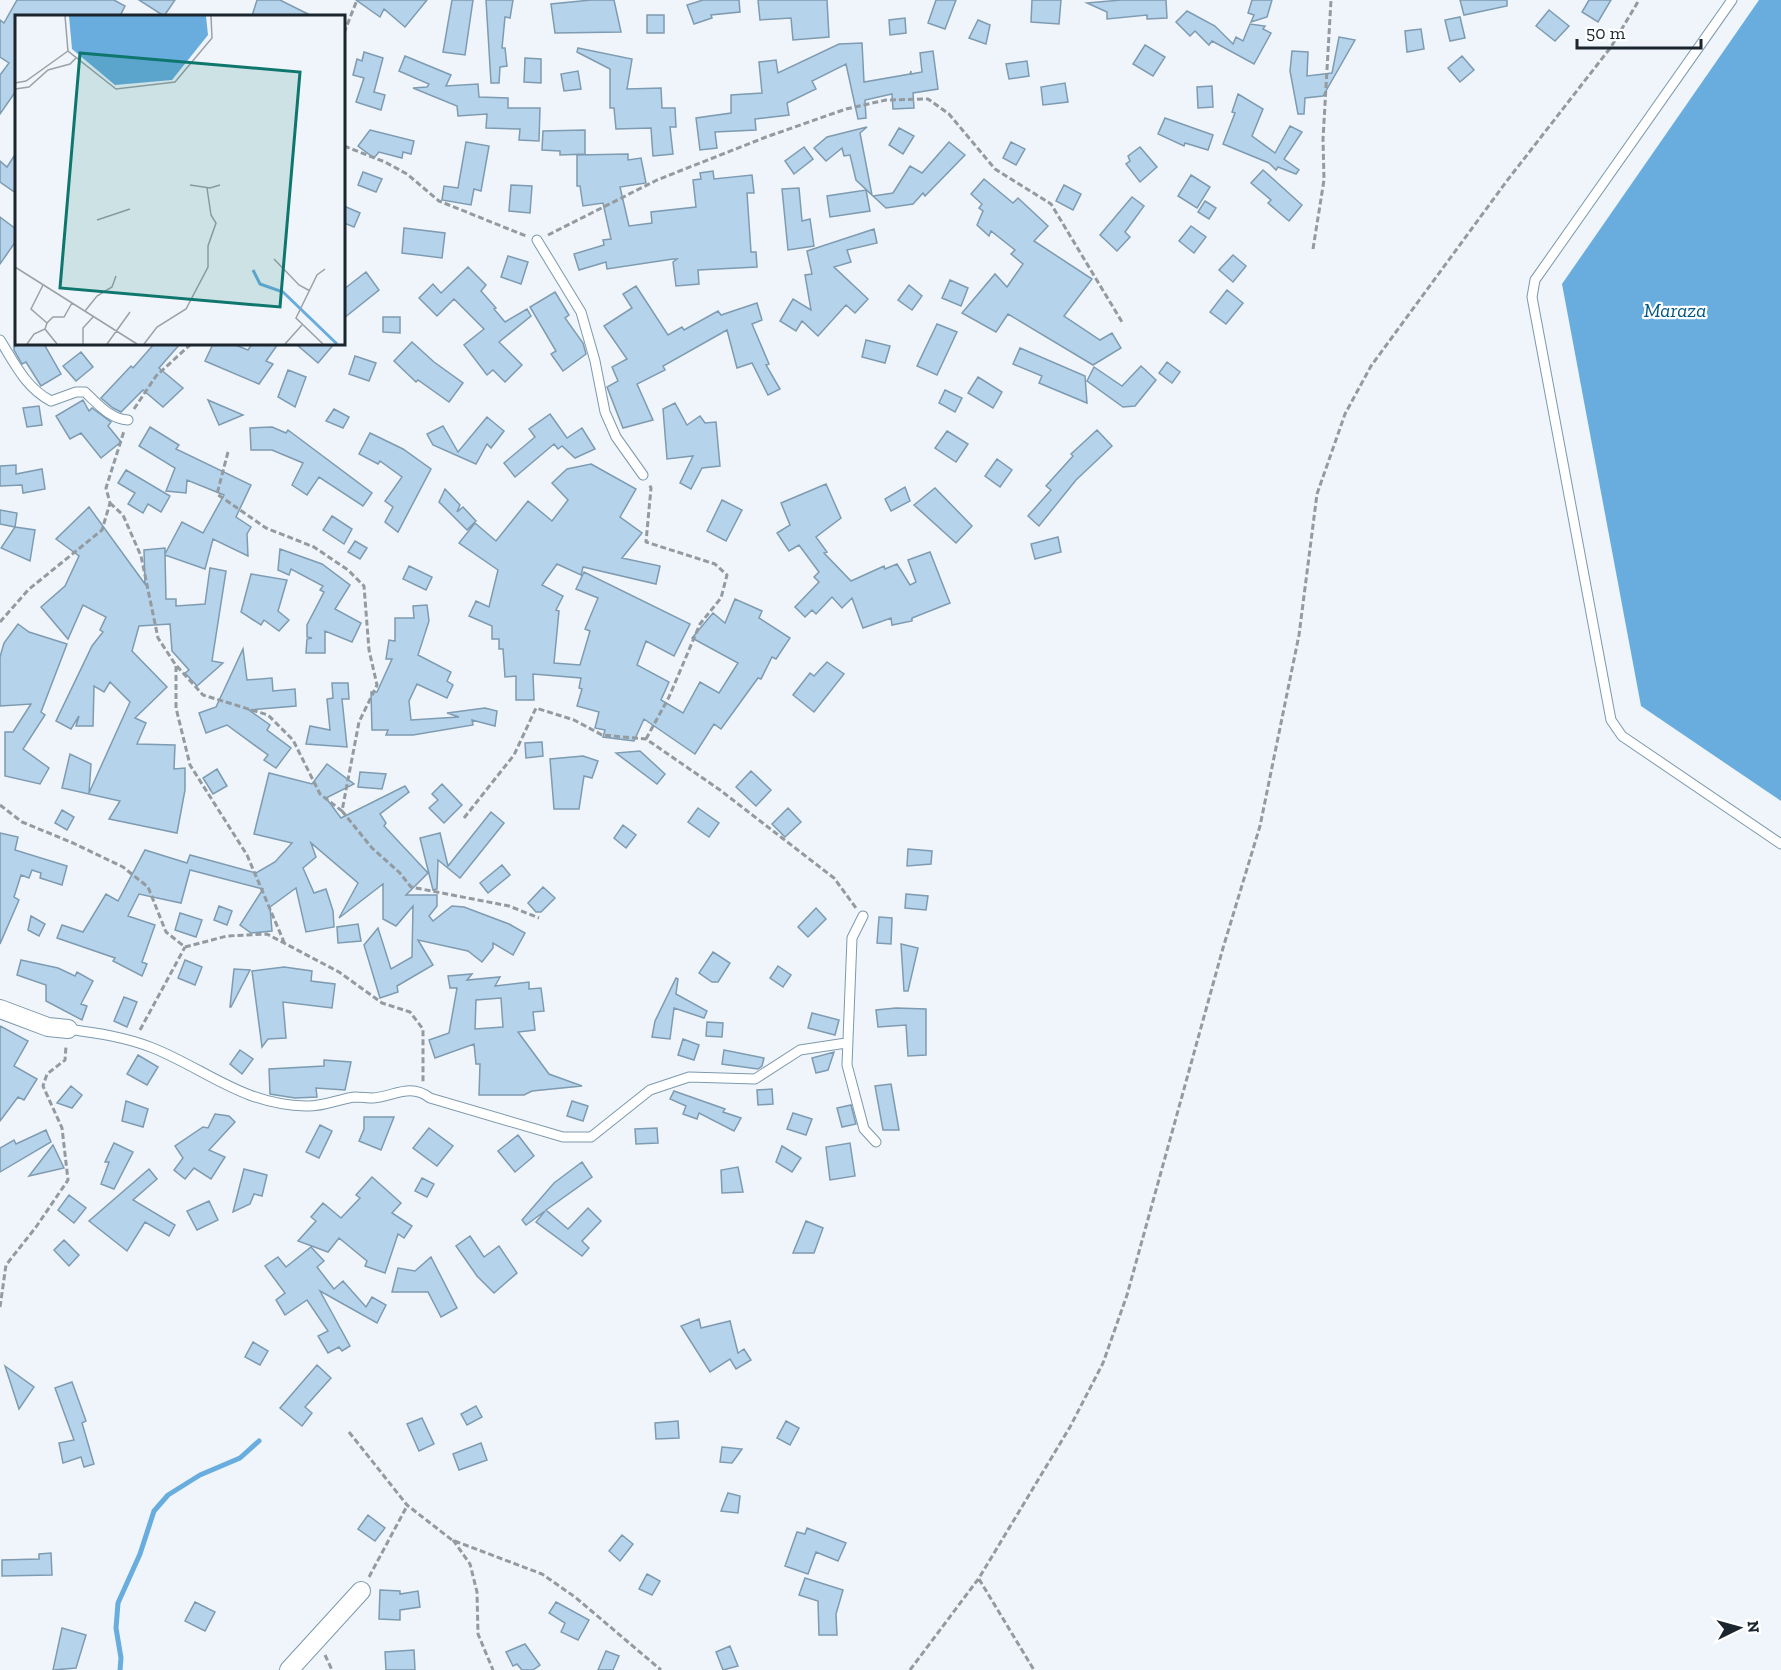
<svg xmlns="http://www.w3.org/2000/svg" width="1781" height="1670" viewBox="0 0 1781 1670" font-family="'Zilla Slab',serif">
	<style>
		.water { fill: #69addf }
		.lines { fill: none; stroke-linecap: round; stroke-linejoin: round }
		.stream { stroke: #69addf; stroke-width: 5 }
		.building { fill: #b5d3eb; stroke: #7e9bb1; stroke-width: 1.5; fill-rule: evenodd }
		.lane-casing { stroke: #7c99af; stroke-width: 11 }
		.street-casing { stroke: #7c99af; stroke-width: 20 }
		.path { stroke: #939ba1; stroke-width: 3; stroke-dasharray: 6 3; stroke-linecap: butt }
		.lane { stroke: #fff; stroke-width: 9 }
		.street { stroke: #fff; stroke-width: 18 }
		.labels { text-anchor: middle; stroke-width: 4.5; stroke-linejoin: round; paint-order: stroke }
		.water-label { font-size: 20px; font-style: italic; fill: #005685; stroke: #fff }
		.inset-river { fill: none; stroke: #69addf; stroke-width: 3 }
		.inset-road { fill: none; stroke: #9aa2a8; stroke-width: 1.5 }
		.view { fill: #0f766e; fill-opacity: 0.15; stroke: #0f766e; stroke-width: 3 }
		.inset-edge { fill: none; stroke: #1a252e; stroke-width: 3 }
	</style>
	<rect width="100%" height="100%" fill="#eff5fa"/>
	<path class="water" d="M 1759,0 L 1781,0 L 1781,801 L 1641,706 L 1562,284 Z"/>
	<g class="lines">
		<path class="stream" d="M 120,1670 L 121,1658 L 116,1628 L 118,1603 L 140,1554 L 154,1511 L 168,1495 L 200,1475 L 240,1458 L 259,1441"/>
	</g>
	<path class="building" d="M 17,0 L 114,0 L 125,6 L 120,16 L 16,16 L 16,91 L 0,114 L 0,75 L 9,63 L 0,57 L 0,20 L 4,23 Z
		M 139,0 L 175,0 L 164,16 Z
		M 257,0 L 280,0 L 312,16 L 252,16 Z
		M 356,0 L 427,0 L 405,27 L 384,9 L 380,17 Z
		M 452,0 L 473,0 L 465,55 L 443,52 Z
		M 486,0 L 513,0 L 510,18 L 505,17 L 502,48 L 505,48 L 507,66 L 500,67 L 499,83 L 491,83 Z
		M 591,0 L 614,0 L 621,32 L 555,33 L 551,4 Z
		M 703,0 L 739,0 L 740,12 L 711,15 L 712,18 L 694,24 L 687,5 Z
		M 758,0 L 827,0 L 829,37 L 793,40 L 791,18 L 760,20 Z
		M 936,0 L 956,0 L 945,29 L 928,23 Z
		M 1032,0 L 1061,0 L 1059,24 L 1031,22 Z
		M 1121,0 L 1166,0 L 1167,18 L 1147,19 L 1147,15 L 1107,19 L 1107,12 L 1087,3 Z
		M 1252,0 L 1272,0 L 1267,17 L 1251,22 L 1254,15 L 1248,13 Z
		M 1460,0 L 1507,0 L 1507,6 L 1464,15 Z
		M 1589,0 L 1611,0 L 1598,22 L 1582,12 Z
		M 1549,10 L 1569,26 L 1555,41 L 1536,26 Z
		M 1187,11 L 1215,26 L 1233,44 L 1236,37 L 1243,41 L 1250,24 L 1265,26 L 1263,29 L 1271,33 L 1254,64 L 1212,41 L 1209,45 L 1195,31 L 1190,36 L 1176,22 Z
		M 647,15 L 664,15 L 664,33 L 647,33 Z
		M 1460,17 L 1465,38 L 1450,41 L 1445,20 Z
		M 905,18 L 906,33 L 890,35 L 889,20 Z
		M 978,20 L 990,25 L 986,44 L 969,38 Z
		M 1421,29 L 1424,49 L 1407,52 L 1405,31 Z
		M 1339,37 L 1355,40 L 1323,96 L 1305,98 L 1304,114 L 1298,114 L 1290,71 L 1292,51 L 1308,52 L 1307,76 L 1332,73 Z
		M 862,43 L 864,82 L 910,74 L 911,71 L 911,74 L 922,72 L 920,53 L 933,51 L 938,89 L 913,93 L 914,108 L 893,109 L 892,94 L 865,100 L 866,118 L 858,119 L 846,64 L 812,81 L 816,89 L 787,103 L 789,115 L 755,119 L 756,130 L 715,132 L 717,148 L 700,150 L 696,118 L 731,113 L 731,95 L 762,93 L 759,62 L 776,60 L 778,73 L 839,44 Z
		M 1145,45 L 1165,57 L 1153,76 L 1133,64 Z
		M 578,48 L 632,59 L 627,89 L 661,88 L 662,108 L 675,108 L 676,127 L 670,127 L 673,154 L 653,156 L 651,128 L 616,129 L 614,108 L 610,108 L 610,69 L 577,52 Z
		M 364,52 L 383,58 L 374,92 L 385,95 L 381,110 L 356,102 L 364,78 L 353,75 L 357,59 L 362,61 Z
		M 405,56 L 451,75 L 446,86 L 478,84 L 479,97 L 508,98 L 508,108 L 540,108 L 539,141 L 519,140 L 520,129 L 486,128 L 487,114 L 458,116 L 457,106 L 413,88 L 427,87 L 429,84 L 399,71 Z
		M 1462,56 L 1474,70 L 1460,82 L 1448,68 Z
		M 525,58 L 541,59 L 541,83 L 524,82 Z
		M 1027,61 L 1029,76 L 1009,79 L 1006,64 Z
		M 578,71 L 581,89 L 564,91 L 561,74 Z
		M 1065,83 L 1068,102 L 1043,105 L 1041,87 Z
		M 1212,86 L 1213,107 L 1198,108 L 1197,87 Z
		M 1238,94 L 1263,109 L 1252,136 L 1275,153 L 1290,126 L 1302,132 L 1284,159 L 1299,170 L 1296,174 L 1278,167 L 1276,170 L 1269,163 L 1223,144 L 1235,113 L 1232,112 Z
		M 1165,118 L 1213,135 L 1208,150 L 1185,143 L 1184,146 L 1158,134 Z
		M 867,127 L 860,133 L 872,195 L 856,180 L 850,155 L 844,156 L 842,148 L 826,161 L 814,148 L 827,137 Z
		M 899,128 L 914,136 L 903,154 L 889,145 Z
		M 370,130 L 414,141 L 411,154 L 403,152 L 402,158 L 379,152 L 374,158 L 358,146 Z
		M 585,130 L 585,154 L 560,155 L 560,151 L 542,150 L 543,131 Z
		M 466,142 L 489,146 L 481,191 L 474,189 L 471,205 L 442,200 L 444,186 L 458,188 Z
		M 949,142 L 965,155 L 925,196 L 923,193 L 913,204 L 886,208 L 873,196 L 893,193 L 910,166 L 922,173 Z
		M 1011,142 L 1025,149 L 1016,165 L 1003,158 Z
		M 804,147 L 813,159 L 794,174 L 785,161 Z
		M 1140,147 L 1157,167 L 1140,182 L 1126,164 L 1130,161 L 1128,156 Z
		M 16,153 L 16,193 L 0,182 L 0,161 L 7,167 Z
		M 628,154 L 628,160 L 641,158 L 646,183 L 620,187 L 629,226 L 652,223 L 651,212 L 696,207 L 693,180 L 701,179 L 700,173 L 713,171 L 714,179 L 752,175 L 754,193 L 747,193 L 751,252 L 756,252 L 757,267 L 698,270 L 699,284 L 676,286 L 673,262 L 677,259 L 673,259 L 607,269 L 606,262 L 579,270 L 574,254 L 604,245 L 603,240 L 611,239 L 603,203 L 583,206 L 580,186 L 577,186 L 577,155 Z
		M 1263,170 L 1302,205 L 1289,221 L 1268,203 L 1271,200 L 1251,183 Z
		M 363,172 L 382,179 L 376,192 L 358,185 Z
		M 1191,175 L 1210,187 L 1197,208 L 1178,196 Z
		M 984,179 L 1013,203 L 1018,198 L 1048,226 L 1034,241 L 1092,279 L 1064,316 L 1100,340 L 1112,333 L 1121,348 L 1093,365 L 1008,314 L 996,332 L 962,313 L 995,274 L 1007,287 L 1023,264 L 1011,254 L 1015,250 L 991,231 L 989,236 L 977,225 L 983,211 L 979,208 L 982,204 L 971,194 Z
		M 511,185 L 532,186 L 530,213 L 509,211 Z
		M 1064,185 L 1081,194 L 1073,210 L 1056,201 Z
		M 799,188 L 802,221 L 810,219 L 814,246 L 788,250 L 782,189 Z
		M 866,190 L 870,211 L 830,217 L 827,196 Z
		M 1132,197 L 1144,206 L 1125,232 L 1130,237 L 1117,251 L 1100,235 Z
		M 1205,201 L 1216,208 L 1209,219 L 1198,212 Z
		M 344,206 L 360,213 L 354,227 L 344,223 Z
		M 0,217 L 16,229 L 16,241 L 0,264 Z
		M 1191,226 L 1206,237 L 1194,253 L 1179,241 Z
		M 404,228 L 445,233 L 442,258 L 402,253 Z
		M 874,229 L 877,243 L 847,250 L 851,262 L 834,267 L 868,299 L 855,313 L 846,305 L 818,336 L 802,321 L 796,331 L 780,321 L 793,299 L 811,310 L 805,275 L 812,274 L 807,251 Z
		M 1233,255 L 1246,266 L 1233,282 L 1219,270 Z
		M 508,256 L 528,262 L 521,284 L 501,277 Z
		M 468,267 L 486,285 L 481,291 L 496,308 L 494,309 L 505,322 L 527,309 L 531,316 L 499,342 L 522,365 L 505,382 L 493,370 L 487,375 L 464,345 L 484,329 L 454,299 L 437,316 L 419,298 L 433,284 L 441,293 Z
		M 366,272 L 379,290 L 344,318 L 344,289 Z
		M 950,280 L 968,288 L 961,306 L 942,298 Z
		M 909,285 L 922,296 L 912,310 L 898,300 Z
		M 636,286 L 668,335 L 682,327 L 684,330 L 718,311 L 721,315 L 757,303 L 762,320 L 752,324 L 769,364 L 766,365 L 780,389 L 768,395 L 752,363 L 737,368 L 727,330 L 663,366 L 665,370 L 637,384 L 653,420 L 623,428 L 607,387 L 618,381 L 612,367 L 627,359 L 604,326 L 632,308 L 623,294 Z
		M 1227,290 L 1243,303 L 1226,324 L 1210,312 Z
		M 555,292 L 569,315 L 565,318 L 583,343 L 586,354 L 563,371 L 551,354 L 556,351 L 530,307 Z
		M 383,317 L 400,317 L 400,333 L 383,332 Z
		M 937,324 L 957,332 L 937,375 L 917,366 Z
		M 866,340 L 890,346 L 885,363 L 862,357 Z
		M 412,342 L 434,362 L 463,383 L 449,402 L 418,380 L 416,382 L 394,361 Z
		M 20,344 L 44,344 L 61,374 L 41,386 L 26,362 L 22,364 L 14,350 L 14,347 Z
		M 154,344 L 180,344 L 159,368 L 183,388 L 163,407 L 143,390 L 121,412 L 113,408 L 101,398 L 131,366 L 133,368 Z
		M 213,344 L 233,344 L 248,350 L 252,344 L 278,344 L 266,361 L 273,364 L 259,384 L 205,361 Z
		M 296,344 L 334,344 L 318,363 Z
		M 1020,348 L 1085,376 L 1087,403 L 1039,383 L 1042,376 L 1013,364 Z
		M 81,352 L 93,367 L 76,381 L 63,366 Z
		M 355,356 L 376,363 L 369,381 L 349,374 Z
		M 1167,362 L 1180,372 L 1172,383 L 1159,373 Z
		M 1141,366 L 1156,380 L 1135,406 L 1123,407 L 1087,381 L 1094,367 L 1122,386 Z
		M 288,370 L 306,377 L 295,407 L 278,397 Z
		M 978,377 L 1002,392 L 993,408 L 968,393 Z
		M 945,390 L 962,398 L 955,412 L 939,403 Z
		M 83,400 L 89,411 L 92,408 L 111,422 L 108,426 L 121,442 L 101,458 L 81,433 L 70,439 L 56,416 Z
		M 208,400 L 243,415 L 219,425 Z
		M 675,403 L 687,425 L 700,416 L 705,423 L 716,422 L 720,466 L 702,468 L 691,489 L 680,483 L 693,456 L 667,459 L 663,409 Z
		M 39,406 L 42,425 L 27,427 L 23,408 Z
		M 334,409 L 349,417 L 343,428 L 326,421 Z
		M 550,414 L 567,438 L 582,428 L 595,449 L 575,458 L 562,446 L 558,449 L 554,444 L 515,477 L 504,463 L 535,437 L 529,429 Z
		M 487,417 L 504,431 L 491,448 L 487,444 L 476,464 L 433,445 L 427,434 L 443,426 L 458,452 Z
		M 150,427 L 179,445 L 176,449 L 251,485 L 236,517 L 251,527 L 247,534 L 248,556 L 213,539 L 205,569 L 165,555 L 166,599 L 176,599 L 176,606 L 205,604 L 210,568 L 226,571 L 212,661 L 223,663 L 197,686 L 185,673 L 189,670 L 172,651 L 170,624 L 139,626 L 132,651 L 167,687 L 135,718 L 146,723 L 137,744 L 175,745 L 174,769 L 185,768 L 185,790 L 177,833 L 109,819 L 120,801 L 62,788 L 70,754 L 91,764 L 89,793 L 130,702 L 110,682 L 104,692 L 94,686 L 93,726 L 76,726 L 79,716 L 71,729 L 56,721 L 92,646 L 103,632 L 100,630 L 106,617 L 83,605 L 68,639 L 41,607 L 65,586 L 79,556 L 56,539 L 89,507 L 145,584 L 144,550 L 165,548 L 165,554 L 182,522 L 203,533 L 224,495 L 187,480 L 186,493 L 166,491 L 175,468 L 139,446 Z
		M 272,427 L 286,433 L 288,430 L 372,493 L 363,506 L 319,477 L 307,495 L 292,485 L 303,463 L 272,450 L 251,450 L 250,428 Z
		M 1097,430 L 1112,446 L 1076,480 L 1039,526 L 1028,516 L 1051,490 L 1046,486 L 1073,456 L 1071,454 Z
		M 947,431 L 968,444 L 956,462 L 935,448 Z
		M 370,433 L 403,449 L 431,469 L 398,532 L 385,522 L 393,507 L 385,501 L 402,477 L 380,461 L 378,464 L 359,454 Z
		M 997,459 L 1012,470 L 1000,487 L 985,476 Z
		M 591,464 L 636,489 L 620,517 L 642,533 L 622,558 L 660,566 L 656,584 L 583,567 L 581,575 L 557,564 L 542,585 L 563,596 L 556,610 L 559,611 L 554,663 L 580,665 L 590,631 L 585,629 L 598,598 L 576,589 L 584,572 L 690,624 L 674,656 L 646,641 L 637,665 L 669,682 L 661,700 L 683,713 L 700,682 L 719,693 L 738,663 L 692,638 L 713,613 L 725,623 L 735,599 L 762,611 L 759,618 L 790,638 L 776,659 L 772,657 L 761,679 L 758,678 L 721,729 L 714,724 L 695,754 L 644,719 L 634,741 L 603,737 L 605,730 L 595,728 L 599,712 L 577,706 L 582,689 L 579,688 L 581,678 L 533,674 L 534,700 L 516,700 L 516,676 L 505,677 L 503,649 L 499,649 L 499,639 L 492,639 L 492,626 L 469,616 L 476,601 L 489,607 L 498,570 L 459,543 L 475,523 L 496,541 L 528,501 L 552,521 L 568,500 L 552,483 L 567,469 Z
		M 16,465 L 16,474 L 42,469 L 45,489 L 23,493 L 22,485 L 0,486 L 0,466 Z
		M 126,470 L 170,496 L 161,512 L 148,504 L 143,513 L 128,504 L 135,493 L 118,483 Z
		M 826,484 L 841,518 L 816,537 L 827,552 L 824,553 L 851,581 L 884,566 L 885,569 L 897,564 L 910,585 L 916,582 L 908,560 L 930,552 L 950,603 L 912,618 L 912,621 L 892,625 L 891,618 L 863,628 L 852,598 L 842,608 L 832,597 L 816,614 L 812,610 L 805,617 L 795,607 L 819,582 L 814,577 L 819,572 L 799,545 L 789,551 L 777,533 L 790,525 L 781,503 Z
		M 905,487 L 910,501 L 891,511 L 885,499 Z
		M 935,488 L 972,526 L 956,543 L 914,505 Z
		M 445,489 L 460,505 L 457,512 L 463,507 L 476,521 L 467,530 L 439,502 Z
		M 722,500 L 742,510 L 726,541 L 707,531 Z
		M 0,510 L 17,513 L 15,527 L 0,524 Z
		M 332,516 L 352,529 L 344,544 L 323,530 Z
		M 15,527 L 35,530 L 30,561 L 1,548 Z
		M 1058,537 L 1061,552 L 1035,559 L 1031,544 Z
		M 355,541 L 367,548 L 360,559 L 348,552 Z
		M 280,549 L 322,564 L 350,585 L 335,609 L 361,623 L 352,642 L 325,631 L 325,653 L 306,653 L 307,639 L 312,638 L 307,637 L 307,625 L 324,592 L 320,590 L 323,586 L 291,569 L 289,575 L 278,570 Z
		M 409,566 L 432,577 L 426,590 L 403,579 Z
		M 251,574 L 287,580 L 278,611 L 289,620 L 279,631 L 264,620 L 261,625 L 241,612 Z
		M 427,605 L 429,621 L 418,655 L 451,672 L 447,681 L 453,685 L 447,698 L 417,684 L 409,701 L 411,720 L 459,717 L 447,713 L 485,708 L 497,711 L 495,726 L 472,720 L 473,725 L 413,735 L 386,735 L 388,730 L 372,730 L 371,692 L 377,692 L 392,659 L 386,659 L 389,640 L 395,641 L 395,618 L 414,618 L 413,606 Z
		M 18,624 L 29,632 L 67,644 L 41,712 L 45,715 L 23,749 L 49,768 L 40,784 L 5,776 L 5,732 L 13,732 L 31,704 L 0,706 L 0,657 L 4,643 Z
		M 243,649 L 247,680 L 272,678 L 273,691 L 295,689 L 296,706 L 249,710 L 270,725 L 267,730 L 291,748 L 276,768 L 264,760 L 268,755 L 227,725 L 206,733 L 199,713 L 216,707 Z
		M 827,662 L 844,674 L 814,712 L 793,695 L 810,673 L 814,676 Z
		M 332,683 L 348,683 L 349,699 L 342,699 L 347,747 L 306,744 L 310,726 L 330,730 L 327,699 L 333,698 Z
		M 542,742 L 543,756 L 526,758 L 525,743 Z
		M 640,751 L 665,774 L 657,784 L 616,753 Z
		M 583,756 L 598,761 L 592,778 L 584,776 L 579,809 L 554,809 L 550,759 Z
		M 327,764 L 354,784 L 326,798 L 341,818 L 405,786 L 409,792 L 380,814 L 386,823 L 384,826 L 428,873 L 406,895 L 437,895 L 437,906 L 429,916 L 433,921 L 452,906 L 464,907 L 509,924 L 525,933 L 513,955 L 493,943 L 493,948 L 482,962 L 468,951 L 418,940 L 433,965 L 397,986 L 398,992 L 380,998 L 364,945 L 378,928 L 391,969 L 412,957 L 413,906 L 396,926 L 383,919 L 383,884 L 339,918 L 358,883 L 311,843 L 316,857 L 303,868 L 314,893 L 326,889 L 333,911 L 334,927 L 306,932 L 296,888 L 270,907 L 272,931 L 251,933 L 240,925 L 263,889 L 190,870 L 181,903 L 139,894 L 128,916 L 155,925 L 142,962 L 147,964 L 142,976 L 113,961 L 115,958 L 57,938 L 62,925 L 83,932 L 106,894 L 118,901 L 145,850 L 187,863 L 190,855 L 256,873 L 275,862 L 292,843 L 254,834 L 269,773 L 312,784 Z
		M 217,769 L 227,786 L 213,794 L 203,778 Z
		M 751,771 L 771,790 L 756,806 L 736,787 Z
		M 360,772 L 386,774 L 382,789 L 358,787 Z
		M 442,784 L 462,805 L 444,823 L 429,808 L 438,800 L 432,794 Z
		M 698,808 L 719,823 L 709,837 L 688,822 Z
		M 788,808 L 801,822 L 785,837 L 772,824 Z
		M 62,810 L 74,817 L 67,830 L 55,823 Z
		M 491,812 L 504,823 L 460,878 L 438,860 L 437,889 L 433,890 L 420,838 L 440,833 L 448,866 Z
		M 623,825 L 636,835 L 626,848 L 614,838 Z
		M 0,833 L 18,837 L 15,850 L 67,866 L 62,885 L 40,878 L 41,873 L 32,870 L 29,878 L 21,875 L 14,897 L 19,900 L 0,944 Z
		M 908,849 L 932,851 L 931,864 L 907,866 Z
		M 502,865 L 510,875 L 488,893 L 480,883 Z
		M 543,887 L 555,898 L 541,912 L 536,912 L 528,903 Z
		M 906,894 L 928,896 L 926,910 L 905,908 Z
		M 219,906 L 232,911 L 227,925 L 214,920 Z
		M 816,908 L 826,919 L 808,937 L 798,927 Z
		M 180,913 L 202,920 L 196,937 L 175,930 Z
		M 31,916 L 45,924 L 39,936 L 28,930 Z
		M 879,917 L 892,918 L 891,944 L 877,943 Z
		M 358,924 L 361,941 L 338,943 L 337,927 Z
		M 901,944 L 918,948 L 908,991 L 904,991 Z
		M 713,952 L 730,963 L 718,982 L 712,982 L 699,973 Z
		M 21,960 L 58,968 L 75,976 L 77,972 L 93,981 L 81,1004 L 87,1006 L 82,1020 L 46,1001 L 46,985 L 17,975 Z
		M 185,960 L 202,967 L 195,985 L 178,978 Z
		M 778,966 L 791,975 L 783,987 L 770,978 Z
		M 284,967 L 312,971 L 311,981 L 335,984 L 332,1008 L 283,1002 L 286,1038 L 268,1039 L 262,1047 L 252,971 Z
		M 234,969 L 250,970 L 231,1007 L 230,1007 Z
		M 472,974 L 467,980 L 500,977 L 495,986 L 529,982 L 529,989 L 541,988 L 544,1011 L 533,1012 L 535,1030 L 518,1032 L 549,1074 L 582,1086 L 532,1091 L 524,1095 L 479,1095 L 480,1064 L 476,1064 L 474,1044 L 435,1058 L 429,1040 L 449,1033 L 457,988 L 450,988 L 448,976 ZM 501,998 L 503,1027 L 475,1029 L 476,1000 Z
		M 676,978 L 678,979 L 676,994 L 707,1011 L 704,1018 L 674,1008 L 670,1039 L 652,1037 L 655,1021 Z
		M 124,997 L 137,1002 L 127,1027 L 114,1021 Z
		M 896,1008 L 926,1009 L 926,1055 L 908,1056 L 906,1025 L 878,1027 L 876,1010 Z
		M 812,1013 L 839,1020 L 835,1035 L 808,1028 Z
		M 707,1022 L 723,1023 L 722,1037 L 706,1036 Z
		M 0,1026 L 28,1041 L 14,1066 L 37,1079 L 24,1100 L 18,1097 L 0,1121 Z
		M 683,1039 L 699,1045 L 694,1060 L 678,1055 Z
		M 240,1050 L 253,1059 L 242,1074 L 230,1064 Z
		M 724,1050 L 764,1058 L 762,1066 L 758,1069 L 722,1064 Z
		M 834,1052 L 828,1070 L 816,1073 L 812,1058 Z
		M 138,1055 L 158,1067 L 147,1085 L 127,1074 Z
		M 324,1060 L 351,1062 L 345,1090 L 316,1088 L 317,1097 L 295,1098 L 270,1094 L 269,1069 L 324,1066 Z
		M 891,1084 L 899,1130 L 883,1130 L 875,1086 Z
		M 71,1086 L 82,1095 L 72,1108 L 57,1103 Z
		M 772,1089 L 773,1104 L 758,1105 L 757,1090 Z
		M 674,1091 L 725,1109 L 723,1112 L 741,1118 L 734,1131 L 699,1113 L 697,1119 L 683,1114 L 686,1106 L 670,1099 Z
		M 126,1101 L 148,1109 L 143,1127 L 122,1121 Z
		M 572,1101 L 588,1106 L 583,1121 L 567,1116 Z
		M 851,1105 L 856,1124 L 842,1127 L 837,1108 Z
		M 793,1113 L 812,1119 L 806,1135 L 787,1129 Z
		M 215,1114 L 229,1116 L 235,1122 L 209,1150 L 225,1157 L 211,1179 L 194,1168 L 185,1179 L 174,1170 L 183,1158 L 175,1146 L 203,1127 L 208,1128 Z
		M 364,1117 L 394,1117 L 381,1150 L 359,1141 L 364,1129 Z
		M 320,1125 L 332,1131 L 319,1158 L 306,1152 Z
		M 429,1128 L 453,1146 L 437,1166 L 413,1148 Z
		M 657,1128 L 658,1143 L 636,1144 L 635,1129 Z
		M 46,1130 L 51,1142 L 0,1172 L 0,1148 L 14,1140 L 16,1144 Z
		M 518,1135 L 534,1156 L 515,1172 L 498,1151 Z
		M 114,1143 L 133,1152 L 114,1189 L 101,1184 L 109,1162 L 105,1162 Z
		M 850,1143 L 855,1176 L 830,1180 L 826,1147 Z
		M 53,1145 L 64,1168 L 29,1176 Z
		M 782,1146 L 801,1158 L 792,1172 L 776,1162 Z
		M 582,1162 L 592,1177 L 546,1210 L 568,1229 L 588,1208 L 601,1221 L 582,1241 L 589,1248 L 582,1256 L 536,1222 L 545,1211 L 526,1225 L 522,1220 L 554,1183 Z
		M 738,1167 L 743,1192 L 722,1193 L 721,1170 Z
		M 149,1169 L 157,1179 L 133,1200 L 175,1225 L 169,1236 L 145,1222 L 127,1251 L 89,1221 Z
		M 244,1169 L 267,1175 L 262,1196 L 254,1194 L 250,1204 L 233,1212 Z
		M 372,1177 L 401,1203 L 392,1213 L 412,1226 L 404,1238 L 398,1234 L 385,1273 L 365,1266 L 367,1261 L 339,1238 L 328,1252 L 298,1241 L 316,1221 L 311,1217 L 323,1203 L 341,1218 L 360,1198 L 356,1195 Z
		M 422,1178 L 434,1184 L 427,1197 L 415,1191 Z
		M 69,1195 L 86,1208 L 74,1223 L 58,1210 Z
		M 209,1201 L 218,1220 L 197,1230 L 187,1211 Z
		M 806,1221 L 823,1228 L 814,1253 L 793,1253 Z
		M 470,1236 L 484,1257 L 499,1246 L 517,1273 L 494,1293 L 477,1276 L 456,1246 Z
		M 64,1240 L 79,1255 L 69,1266 L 54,1250 Z
		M 311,1247 L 324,1261 L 317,1267 L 334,1289 L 343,1281 L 366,1307 L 372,1297 L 386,1305 L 377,1323 L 320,1291 L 350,1346 L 342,1351 L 339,1347 L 328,1353 L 318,1336 L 328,1331 L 307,1300 L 285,1315 L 276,1300 L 285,1293 L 265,1266 L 278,1257 L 286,1267 Z
		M 431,1257 L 457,1308 L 441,1317 L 428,1292 L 392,1292 L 398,1268 L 415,1271 Z
		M 699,1319 L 701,1328 L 730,1321 L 738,1353 L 744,1349 L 751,1360 L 736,1369 L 730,1359 L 710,1372 L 681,1326 Z
		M 253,1342 L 268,1351 L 260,1365 L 245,1357 Z
		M 317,1365 L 331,1378 L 305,1407 L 312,1413 L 302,1426 L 280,1408 Z
		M 5,1366 L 34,1387 L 19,1409 Z
		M 72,1382 L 86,1421 L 82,1423 L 94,1464 L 84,1467 L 81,1457 L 63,1463 L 59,1443 L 74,1440 L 55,1388 Z
		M 476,1406 L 482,1417 L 467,1425 L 461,1414 Z
		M 422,1418 L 434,1444 L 419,1451 L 407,1424 Z
		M 678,1421 L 679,1438 L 656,1439 L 655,1423 Z
		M 786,1421 L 799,1428 L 790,1445 L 777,1438 Z
		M 481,1443 L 487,1460 L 459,1470 L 453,1454 Z
		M 722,1447 L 742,1449 L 732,1463 L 720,1462 Z
		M 728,1493 L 740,1496 L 738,1513 L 721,1511 Z
		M 368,1515 L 385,1528 L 375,1541 L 358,1529 Z
		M 807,1528 L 846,1543 L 838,1561 L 816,1552 L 808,1574 L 785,1566 L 797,1532 L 805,1534 Z
		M 622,1535 L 633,1544 L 620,1561 L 609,1551 Z
		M 51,1553 L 52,1575 L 2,1576 L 2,1560 L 39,1559 L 39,1554 Z
		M 647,1574 L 660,1581 L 652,1595 L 639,1589 Z
		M 805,1578 L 843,1590 L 836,1614 L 837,1635 L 819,1635 L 818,1601 L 799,1595 Z
		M 380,1590 L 400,1591 L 400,1594 L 418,1591 L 420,1607 L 400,1610 L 400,1620 L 379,1619 Z
		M 195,1602 L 215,1612 L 205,1631 L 185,1621 Z
		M 556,1602 L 589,1620 L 578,1640 L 561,1632 L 565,1623 L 549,1613 Z
		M 62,1628 L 86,1635 L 76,1668 L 53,1670 Z
		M 525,1644 L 540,1665 L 533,1670 L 522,1670 L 517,1664 L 513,1666 L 506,1652 Z
		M 730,1646 L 738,1666 L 723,1670 L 716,1652 Z
		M 414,1650 L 415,1670 L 386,1670 L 385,1652 Z
		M 606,1651 L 619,1656 L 613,1670 L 598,1670 Z"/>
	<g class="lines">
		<g class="lane-casing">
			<path id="lane" d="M 1732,0 L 1535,280 L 1532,297 L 1611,720 L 1622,736 L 1781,844
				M 537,240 L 581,312 L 595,361 L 605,412 L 616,437 L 643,475
				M 0,340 C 15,364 26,388 51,401 L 76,392 L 85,392 C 98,404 110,419 128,420
				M 863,916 L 852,938 L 847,1065 L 864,1129 L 876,1142
				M 68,1029 C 97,1033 125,1037 153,1048 C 207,1070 244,1105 306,1106 C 323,1107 338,1099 355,1097 C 361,1097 367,1098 373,1098 C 395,1096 410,1083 430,1098 L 563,1137 L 591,1137 L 650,1090 L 689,1077 L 755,1079 L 800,1050 L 846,1043"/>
		</g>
		<g class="street-casing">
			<path id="street" d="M 0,1009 L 48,1027 L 68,1029
				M 289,1670 L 361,1591"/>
		</g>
		<path class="path" d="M 344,33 L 357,0
			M 344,146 L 385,162 L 407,174 L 439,201 L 526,236
			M 548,235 L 657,180 L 766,137 L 846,109 L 886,100 L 928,99 L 949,114 L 995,169 L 1051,204 L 1122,322
			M 1313,249 L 1324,180 L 1323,139 L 1331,0
			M 134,409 L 156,376 L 191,344
			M 228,452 L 217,494 L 266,528 L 314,547 L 348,570 L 364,586 L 369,650 L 377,685 L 359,722 L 342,811 L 372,848 L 399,872 L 411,887 L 509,906 L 539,918
			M 110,503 L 123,515 L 141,556 L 158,638 L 175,664 L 203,695 L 268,715 L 293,740 L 320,794 L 342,811
			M 0,622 L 28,590 L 102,530 L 110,503 L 106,488 L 124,431
			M 176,666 L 176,708 L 190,765 L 247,855 L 284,942
			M 646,739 L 669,697 L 700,624 L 721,598 L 727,575 L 715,564 L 646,542 L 651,488 L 649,484
			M 0,805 L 22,822 L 73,843 L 123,867 L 148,887 L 166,932 L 185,947 L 227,936 L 267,934 L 339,972 L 382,1003 L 410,1012 L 423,1029 L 423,1082
			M 464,818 L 514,755 L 536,708 L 574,720 L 602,735 L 646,739 L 720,790 L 834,878 L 856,908
			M 140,1030 L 185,947
			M 0,1307 L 6,1265 L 36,1227 L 68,1180 L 62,1128 L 43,1086 L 47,1074 L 65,1060 L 66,1046
			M 349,1432 L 407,1505 L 452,1540 L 542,1574 L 575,1597 L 661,1670
			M 453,1540 L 470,1564 L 477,1592 L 478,1634 L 493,1670
			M 369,1577 L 407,1506
			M 979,1579 L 1034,1670
			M 325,1655 L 332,1670
			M 910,1670 L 979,1578 L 1070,1427 L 1103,1363 L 1127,1295 L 1223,948 L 1260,826 L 1299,635 L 1317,494 L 1345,414 L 1371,366 L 1506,182 L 1611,47 L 1639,0"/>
		<use href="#lane" class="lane"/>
		<use href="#street" class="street"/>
	</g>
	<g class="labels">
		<g class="water-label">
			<text x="1675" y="317">Maraza</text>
		</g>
	</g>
	<g transform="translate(15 15)">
		<rect width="330" height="330" fill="#eff5fa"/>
		<path d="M 54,1 L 191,1 L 193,20 L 157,65 L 100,70 L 57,34 Z" fill="#69addf"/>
		<path class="inset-river" d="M 238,255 L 245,269 L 268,277 L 322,329"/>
		<path class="inset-road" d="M 50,1 L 53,36 L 101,74 L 160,67 L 197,23 L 196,1M 0,68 L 11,66 L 53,36M 0,74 L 14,72 L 33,55 L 55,49 L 62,42M 175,170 L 195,173 L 205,170M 82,205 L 115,194M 259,244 L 284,270 L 295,276M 0,252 L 122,329M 28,270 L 16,294 L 32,308M 70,296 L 82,281 L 97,272 L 101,261M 12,329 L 19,319 L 30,314M 42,329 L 30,314 L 32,308 L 38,302 L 49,302 L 57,288M 68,329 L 68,313 L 78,302M 92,329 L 115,297M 129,329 L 142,312 L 171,294 L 193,252 L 193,231 L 201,208 L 196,200 L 192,173M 270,329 L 287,310M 308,329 L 281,303 L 302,260 L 310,254"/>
		<path class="view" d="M 65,38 L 285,57 L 265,292 L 45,273 Z"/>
		<rect width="330" height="330" class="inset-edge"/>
	</g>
	<g transform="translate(1739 1628) rotate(85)" stroke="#ffffff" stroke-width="4.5" paint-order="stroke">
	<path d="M0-4.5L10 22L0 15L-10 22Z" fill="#1a252e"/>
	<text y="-9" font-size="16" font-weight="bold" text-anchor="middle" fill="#1a252e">N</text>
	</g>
	<path d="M1577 39v9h124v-9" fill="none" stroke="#1a252e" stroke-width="3"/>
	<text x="1586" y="39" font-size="18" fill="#1a252e" stroke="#ffffff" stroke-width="4.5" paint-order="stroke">50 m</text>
</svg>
